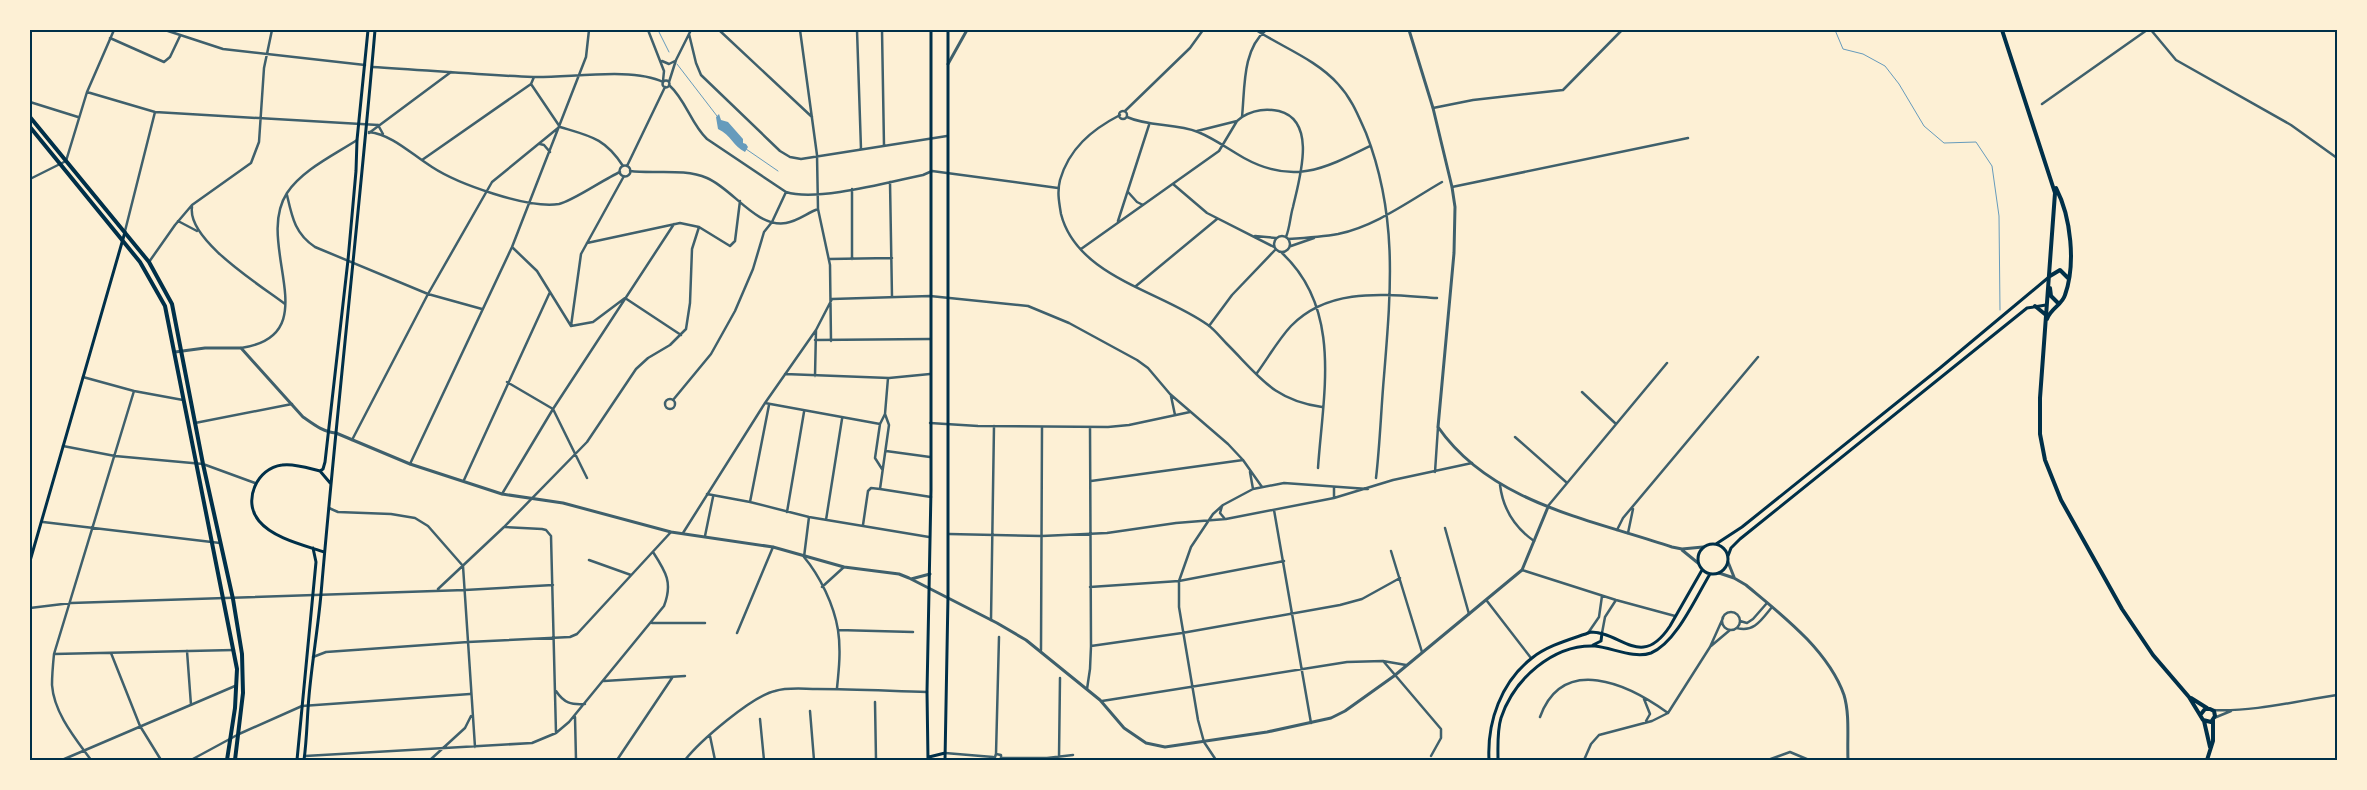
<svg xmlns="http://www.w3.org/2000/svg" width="2367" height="790" viewBox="0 0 2367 790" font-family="Lato,sans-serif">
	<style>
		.water { fill: #669bbc }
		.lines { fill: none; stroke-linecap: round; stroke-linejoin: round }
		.stream { stroke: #669bbc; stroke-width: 1 }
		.minor { stroke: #3f606c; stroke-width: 2.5 }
		.tertiary { stroke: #3f606c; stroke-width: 3 }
		.secondary { stroke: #003049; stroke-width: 3 }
		.primary { stroke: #003049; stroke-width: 4 }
		.neatline { fill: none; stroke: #003049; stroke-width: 2 }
	</style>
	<rect width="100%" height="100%" fill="#fdf0d5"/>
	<path class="water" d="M 719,114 L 721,120 L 728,122 L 743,139 L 743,143 L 746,144 L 748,147 L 745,152 C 733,146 731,135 718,129 L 716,117 Z"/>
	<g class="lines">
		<path class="stream" d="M 658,30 L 669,52
			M 1835,30 L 1843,49 L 1863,54 L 1885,66 L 1899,84 L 1924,126 L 1944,143 L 1976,142 L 1992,166 L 1999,216 L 2000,310
			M 677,64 L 717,116
			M 746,149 L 778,171"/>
		<path class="minor" d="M 165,30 L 223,49 L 365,65
			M 648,30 L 664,71 L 663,81
			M 719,30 L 812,117
			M 800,30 L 817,155 L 818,209 L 830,265 L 831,341
			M 857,30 L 861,149
			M 882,30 L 884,146
			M 1256,30 C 1282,47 1317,60 1338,84 C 1352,99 1358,115 1366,133 C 1398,215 1391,290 1384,376 C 1381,410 1380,444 1376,478
			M 2151,30 L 2176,60 L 2291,125 L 2337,158
			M 689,34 L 696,63 L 701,75 L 780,151 L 790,157 L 801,159 L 947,136
			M 110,38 L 164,62 L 170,57 L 180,36
			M 662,61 L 669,64 L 675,61
			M 372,67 C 426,70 480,75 533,77 C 569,78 633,67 663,82
			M662.5 84a3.5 3.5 0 1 1 7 0a3.5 3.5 0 1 1-7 0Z
			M 669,82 L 676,60 L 691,30
			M 531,84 L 560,127 C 590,136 605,138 623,166
			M 669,85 C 686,100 691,124 707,139 L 786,192 C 817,202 889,182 923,175 L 932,171 L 1058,188
			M 87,92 L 155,112 L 378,125
			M 30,102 L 78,117
			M 2042,104 L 2147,30
			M 1433,108 L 1473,100 L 1563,90 L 1622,30
			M 1125,111 L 1190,48 L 1203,30
			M1119 115a4 4 0 1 1 8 0a4 4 0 1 1-8 0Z
			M 1120,115 C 1091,130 1069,149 1060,180 C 1057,192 1059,202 1061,214 C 1077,277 1161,291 1208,325 C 1215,330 1221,338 1227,344 C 1260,377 1273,400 1322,407
			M 1127,117 C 1149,127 1175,123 1198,132 C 1215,139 1228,149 1244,158 C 1293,185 1324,169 1370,146
			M 1242,117 C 1253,110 1265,108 1279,111 C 1318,121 1299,180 1293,207 C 1290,217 1290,227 1286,237
			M 378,125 L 383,134
			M 1197,131 L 1237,121
			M 369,132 C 393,135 411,154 432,167 C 458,184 528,209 559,204 C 573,201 604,179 620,172
			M 369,133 L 451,72
			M 540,144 L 544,145 L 550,152
			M 422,160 L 531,84 L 534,77
			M619.5 171a5.5 5.5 0 1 1 11 0a5.5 5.5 0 1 1-11 0Z
			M 627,166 L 665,87
			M 630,171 C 655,174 684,168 707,178 C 733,189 756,228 786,223 C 798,221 807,213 818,209
			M 30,179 L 66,161 L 87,92 L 114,30
			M 890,182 L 892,297
			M 1173,184 L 1207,213 L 1274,247
			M 1452,187 L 1688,138
			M 1128,192 L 1137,202 L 1143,205
			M 287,195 C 292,217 295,234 315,247 L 428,294 L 482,309
			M 192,207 C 187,240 260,285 285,304
			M 178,221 L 197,231
			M 1118,221 L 1149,125
			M 125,231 L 155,112
			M1274 244a8 8 0 1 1 16 0a8 8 0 1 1-16 0Z
			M 1255,236 L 1276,238
			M 1288,239 C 1305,238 1322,237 1338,234 C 1376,226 1409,201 1442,182
			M 587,243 L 680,223 L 699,227 L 730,246 L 735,241 L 740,201
			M 1291,246 L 1314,238
			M 512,247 L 537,271 L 571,326 L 593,322 L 625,298 L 681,335
			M 1081,249 L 1219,151 L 1237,121 L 1242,117 C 1245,88 1242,50 1266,30
			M 1282,253 C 1343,310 1323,394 1318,468
			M 829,259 L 892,258
			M 852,259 L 852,189
			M 149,262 L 175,225 L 192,205 L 251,163 L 259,142 L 264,68 L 272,30
			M 1136,286 L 1217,219
			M 571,326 L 581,254 L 624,176
			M 1209,326 L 1232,295 L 1275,250
			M 815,340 L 930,339
			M 241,348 C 329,335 253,245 287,193 C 302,170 334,155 357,140
			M 1257,373 C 1268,358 1278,340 1291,326 C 1330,286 1387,295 1437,298
			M 785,374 L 889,378 L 930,374
			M 815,376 L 816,330
			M 83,377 L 134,391 L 183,400
			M 507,382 L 553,409 L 587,478
			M 1582,392 L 1616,424
			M 1171,396 L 1175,415
			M665 404a5 5 0 1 1 10 0a5 5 0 1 1-10 0Z
			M 673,400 L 711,354 L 735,311 L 753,269 L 764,232 L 772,222 L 786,192
			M 765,403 L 880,424
			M 195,423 L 292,404
			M 930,423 L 978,426 L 1108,427 L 1129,425 L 1190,412
			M 1515,437 L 1566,482
			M 352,440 L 428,294 L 492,182 L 558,128
			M 63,446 L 115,456 L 203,464 L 255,483
			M 886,451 L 930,457
			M 410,464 L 512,247 L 586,57 L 589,30
			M 882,469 L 875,458 L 880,424 L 885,414 L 888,378
			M 1250,472 L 1253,489
			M 1435,472 L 1438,427
			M 464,480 L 550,292
			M 1091,481 L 1243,460
			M 1500,485 C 1503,509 1514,527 1534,541
			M 1334,487 L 1334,498
			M 880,489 L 931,497
			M 502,494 L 553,409 L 674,224
			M 707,494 L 750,502 L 809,517 L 929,537
			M 750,502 L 769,405
			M 1222,506 L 1220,513 L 1225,519
			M 1548,506 L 1667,363
			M 329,508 L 338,512 L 391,514 L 415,518 L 428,526 L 463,566 L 475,747
			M 1274,510 L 1311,723
			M 787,512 L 804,412
			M 809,517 L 804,557 C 820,576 834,605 838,630 C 841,649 839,669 837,688
			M 826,520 L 842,419
			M 43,522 L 220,543
			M 863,525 L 868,491 L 871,488 L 880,489 L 889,425 L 885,414
			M 505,527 L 542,529 L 546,530 L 551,536 L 556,733
			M 1445,528 L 1469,614
			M 1617,530 L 1623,518 L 1758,357
			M 683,533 L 765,403 L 816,330 L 832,299 L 930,296 L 1028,306 L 1069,323 L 1137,360 L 1148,368 L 1170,394 L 1228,444 L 1243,460 L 1262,487
			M 1628,533 L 1633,509
			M 949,534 L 1042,536 L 1107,533 L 1176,523 L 1226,519 L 1334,498 L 1393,480 L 1472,463
			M 705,536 L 713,497
			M 1391,551 L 1422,652
			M 589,560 L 631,575
			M 1522,570 L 1616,600 L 1675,616
			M 822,587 L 844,567
			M 1090,587 L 1179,581 L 1284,561
			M 438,589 L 504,527 L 587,442 L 636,369 L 648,358 L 670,345 L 686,329 L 690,303 L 692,249 L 699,227
			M 1487,601 L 1531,658
			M 30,608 L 71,603 L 465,590 L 553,585
			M1722 621a9 9 0 1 1 18 0a9 9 0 1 1-18 0Z
			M 991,620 L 994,426
			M 1740,621 L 1747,623 L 1753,619 L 1767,603
			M 652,623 L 705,623
			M 1737,628 C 1754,633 1762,619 1772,607
			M 838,630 L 913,632
			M 737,633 L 773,547
			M 1588,633 L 1599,617 L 1602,596
			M 1602,633 L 1605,617 L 1616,600
			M 1091,646 L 1182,633 L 1340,605 L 1362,599 L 1400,578
			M 1711,646 L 1730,630
			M 1041,650 L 1042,427
			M 187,651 L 191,705
			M 111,653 L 140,726 L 161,760
			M 54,654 L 234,650
			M 313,657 L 326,652 L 468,642 L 570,637 L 577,634 L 671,532
			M 1384,662 L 1441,729 L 1441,738 L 1431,756
			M 604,681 L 685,676
			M 1087,689 L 1090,669 L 1091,646 L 1090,427
			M 556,691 C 564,703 571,705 585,704
			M 1644,699 L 1650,714 L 1646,721
			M 1102,701 L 1347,662 L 1383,661 L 1406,665
			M 875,702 L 876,760
			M 2212,710 C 2254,712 2296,701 2337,695
			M 810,711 L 814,760
			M 575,717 L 576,760
			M 1540,717 C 1563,654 1628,684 1668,713
			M 2214,718 L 2231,711
			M 760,719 L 764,760
			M 710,736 L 715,760
			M 945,753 L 993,757
			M 996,754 L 1001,755 L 1001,760
			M 305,756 L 532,743 L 556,733 L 569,722 L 664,606 C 673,583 666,572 653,552
			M 1059,757 L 1060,678
			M 1002,758 L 1047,758 L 1073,755
			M 62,760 L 235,686
			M 91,760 C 75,738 54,713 52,685 C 52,675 53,664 54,654 L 134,391
			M 191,760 L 239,734 L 302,706 L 470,694
			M 430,760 L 465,728 L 471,716
			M 617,760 L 672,678
			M 685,760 C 700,741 752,696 775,691 C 788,687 803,689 817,689 C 854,689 890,691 927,692
			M 994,760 L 996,754 L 999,637
			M 1216,760 L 1204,742 L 1198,720 L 1179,607 L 1179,581 L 1191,547 L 1213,514 L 1223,505 L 1253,489 L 1284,483 L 1368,489
			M 1584,760 L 1591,744 L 1599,735 L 1652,721 L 1668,713 L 1710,647 L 1723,618
			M 1768,760 L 1790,752 L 1809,760"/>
		<path class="tertiary" d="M 1409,30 L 1433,108 L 1452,187 L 1455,207 L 1454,253 L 1438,427 C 1491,503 1589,519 1672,547 L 1682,549 L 1703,547
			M 948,64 L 967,30
			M 175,352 L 205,348 L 241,348 L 303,417 C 313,424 323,432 336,433 L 410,464 L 502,494 L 563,503 L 671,532 L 773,547 L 844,567 L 899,574 L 909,578 L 997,623 L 1026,640 L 1100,700 L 1124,728 L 1146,743 L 1165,747 L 1267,732 L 1331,718 L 1345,711 L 1394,676 L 1522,570 L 1548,507
			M 1682,550 L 1698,563
			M 1728,562 L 1734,577
			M 1719,573 L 1734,578 L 1746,585 C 1782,615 1828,650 1844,695 C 1850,715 1847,739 1848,760
			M 911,579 L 930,574"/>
		<path class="secondary" d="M 320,471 L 323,469 L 325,462 L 348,260 L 356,171 L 357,140 L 368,30
			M 320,471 C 308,468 294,463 282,465 C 257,468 242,501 259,521 C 273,538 303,545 324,552
			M 320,471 L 331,484
			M1698 559a15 15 0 1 1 30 0a15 15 0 1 1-30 0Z
			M 1716,544 L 1742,527 L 1940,368 L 2049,277
			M 1728,556 L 1731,548 L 1740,539 L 2027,308 L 2046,305
			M 30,561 L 125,232
			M 1593,645 L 1601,641 L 1602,633
			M 929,757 L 945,753
			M 297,760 L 316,562 L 313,548
			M 304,760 C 307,739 307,717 309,696 C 312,662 318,628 321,594 C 337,406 359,218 375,30
			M 928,760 L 927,692 L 931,490 L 931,30
			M 945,760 L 948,596 L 948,30
			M 1489,760 C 1487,722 1501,682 1532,658 C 1548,645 1572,639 1591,632 C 1622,632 1641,670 1670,626 L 1702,570
			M 1498,760 C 1498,746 1497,731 1501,718 C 1514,679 1553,644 1595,646 C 1613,648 1634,659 1651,653 C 1676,643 1696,597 1710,574"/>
		<path class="primary" d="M 2002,30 L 2055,193 L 2040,398 L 2040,434 L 2045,460 L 2061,500 L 2122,609 L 2153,655 L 2189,697 L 2203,720 L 2211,722 L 2215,716 L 2214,711 L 2210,709 L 2205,709 L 2201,714
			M 30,117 L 149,262 L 172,304 L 203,464 L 233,599 L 242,654 L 243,693 L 235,760
			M 30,127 L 140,262 L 165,306 L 237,669 L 235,708 L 227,760
			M 2050,276 L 2060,270 L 2069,279
			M 2050,288 L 2051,296 L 2058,303
			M 2035,306 L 2046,315
			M 2047,319 C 2051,308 2062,305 2065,295 C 2076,264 2071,217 2056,188
			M 2191,698 L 2207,708
			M 2204,721 L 2210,747
			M 2207,760 L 2213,741 L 2213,720"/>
	</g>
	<rect width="2367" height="790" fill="none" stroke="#fdf0d5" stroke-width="62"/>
	<rect x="31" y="31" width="2305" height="728" class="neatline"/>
</svg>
